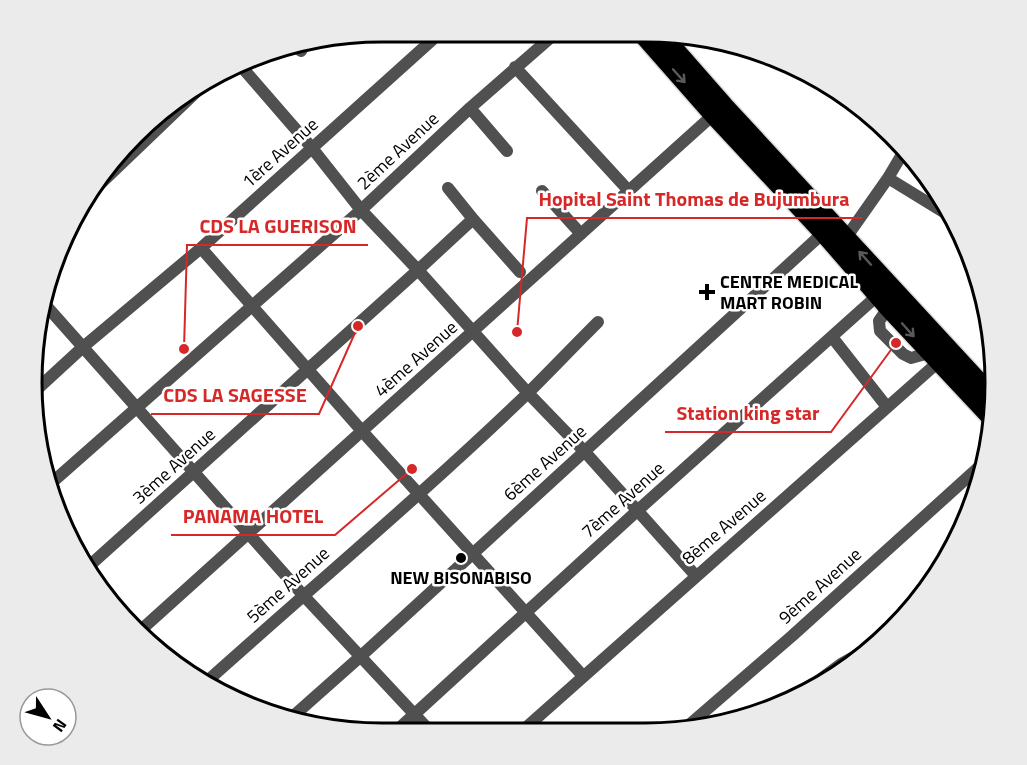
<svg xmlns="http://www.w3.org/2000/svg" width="1027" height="765" viewBox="0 0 1027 765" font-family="'Titillium Web',sans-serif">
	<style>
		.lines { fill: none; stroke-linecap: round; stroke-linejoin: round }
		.highway-casing { stroke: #dbdbdb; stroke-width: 21 }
		.minor { stroke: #505050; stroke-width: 12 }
		.highway { stroke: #000; stroke-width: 18 }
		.oneway { stroke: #595959 }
		.poi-dot { fill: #000; stroke: #fff; stroke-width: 2 }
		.labels { text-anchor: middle; stroke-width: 5; stroke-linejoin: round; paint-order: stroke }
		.street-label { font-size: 18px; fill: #000; stroke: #fff }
		.poi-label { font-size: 18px; font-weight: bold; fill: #000; stroke: #fff; text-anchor: start }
		.rim { fill: none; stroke: #000; stroke-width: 3 }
		.leader { fill: none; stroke: #d62828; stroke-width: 2 }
		.callout-dot { fill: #d62828; stroke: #fff; stroke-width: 2 }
		.callout-label { font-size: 20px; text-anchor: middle; font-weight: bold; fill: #d62828; stroke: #fff; stroke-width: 5; stroke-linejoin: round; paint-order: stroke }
	</style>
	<rect width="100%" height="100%" fill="#fff"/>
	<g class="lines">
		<g class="highway-casing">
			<path id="highway" d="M 640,32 L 713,115 L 823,233 L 888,308 L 992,419
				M 660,32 L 724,105 L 990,393"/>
		</g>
		<path class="minor" d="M 301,51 L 304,45 L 303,42
			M 240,65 L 312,148 L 361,210 L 418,270 L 528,393 L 585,452 L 696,576
			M 515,67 L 629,191
			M 470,108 L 507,151
			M 888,178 L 945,213
			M 448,188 L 473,219 L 520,272
			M 94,190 L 214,75
			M 542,191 L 581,234
			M 843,242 L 888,178 L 904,151
			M 201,248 L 362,431 L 583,676
			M 42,301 L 303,595 L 431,732
			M 888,308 L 879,321 L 880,331 L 903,354 L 911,358 L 929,353
			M 832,337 L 887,407
			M 33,393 L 83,347 L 201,248 L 441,32
			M 48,486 L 361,210 L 470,108 L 557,32
			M 88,567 L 418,270 L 473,219
			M 100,588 L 116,606
			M 142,629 L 713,115
			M 204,684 C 312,587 423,494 527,394 C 551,370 574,346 598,322
			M 799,695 L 841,664 L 868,649
			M 290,719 L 361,656 L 823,233
			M 682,731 L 792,636 L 979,467
			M 395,732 L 637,511 L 877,296
			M 521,732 L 944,357"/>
		<use href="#highway" class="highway"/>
	</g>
	<defs><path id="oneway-shaft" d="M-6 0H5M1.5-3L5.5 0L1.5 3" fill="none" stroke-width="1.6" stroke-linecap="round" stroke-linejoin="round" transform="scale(1.5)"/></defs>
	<g class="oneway">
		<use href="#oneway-shaft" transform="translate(679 76) rotate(48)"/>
		<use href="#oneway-shaft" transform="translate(865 258) rotate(-132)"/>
		<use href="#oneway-shaft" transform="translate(908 330) rotate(48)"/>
	</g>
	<g class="poi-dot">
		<path d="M704 283h6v6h6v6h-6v6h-6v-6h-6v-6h6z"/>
		<circle cx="461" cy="558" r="6"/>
	</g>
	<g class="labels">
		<g class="street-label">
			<text transform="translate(398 151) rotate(-43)" y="6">2ème Avenue</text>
			<text transform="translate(280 153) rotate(-42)" y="6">1ère Avenue</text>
			<text transform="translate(416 359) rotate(-42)" y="6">4ème Avenue</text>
			<text transform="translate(545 463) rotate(-42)" y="6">6ème Avenue</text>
			<text transform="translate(174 466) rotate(-42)" y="6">3ème Avenue</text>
			<text transform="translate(623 500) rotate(-42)" y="6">7ème Avenue</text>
			<text transform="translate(724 527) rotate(-41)" y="6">8ème Avenue</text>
			<text transform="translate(288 585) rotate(-42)" y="6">5ème Avenue</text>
			<text transform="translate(820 586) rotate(-42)" y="6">9ème Avenue</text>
		</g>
		<g class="poi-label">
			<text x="720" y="288">CENTRE MEDICAL<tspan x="720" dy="21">MART ROBIN</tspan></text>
			<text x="461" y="584" text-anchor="middle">NEW BISONABISO</text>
		</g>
	</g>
	<path d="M0 0H1027V765H0ZM382 42H645A340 340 0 0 1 985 382V383A340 340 0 0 1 645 723H382A340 340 0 0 1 42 383V382A340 340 0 0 1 382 42Z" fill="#ebebeb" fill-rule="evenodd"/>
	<path class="rim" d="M382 42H645A340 340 0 0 1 985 382V383A340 340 0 0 1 645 723H382A340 340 0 0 1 42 383V382A340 340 0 0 1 382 42Z"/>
	<path class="leader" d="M517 332L527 218H862M184 349L187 245H368M358 326L319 414H151M896 343L831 432H665M412 469L335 535H171"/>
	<g class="callout-dot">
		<circle cx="517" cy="332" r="6"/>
		<circle cx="184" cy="349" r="6"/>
		<circle cx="358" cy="326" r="6"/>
		<circle cx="896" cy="343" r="6"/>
		<circle cx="412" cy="469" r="6"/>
	</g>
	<g class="callout-label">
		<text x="694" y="206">Hopital Saint Thomas de Bujumbura</text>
		<text x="278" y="233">CDS LA GUERISON</text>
		<text x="235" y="402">CDS LA SAGESSE</text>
		<text x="748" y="420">Station king star</text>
		<text x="253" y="523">PANAMA HOTEL</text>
	</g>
	<g transform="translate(48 717) rotate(126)"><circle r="28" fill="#ffffff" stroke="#999999" stroke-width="1.5"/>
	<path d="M0-4.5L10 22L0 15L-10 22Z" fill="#000000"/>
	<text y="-9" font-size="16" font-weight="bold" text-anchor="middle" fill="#000000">N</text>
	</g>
</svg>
